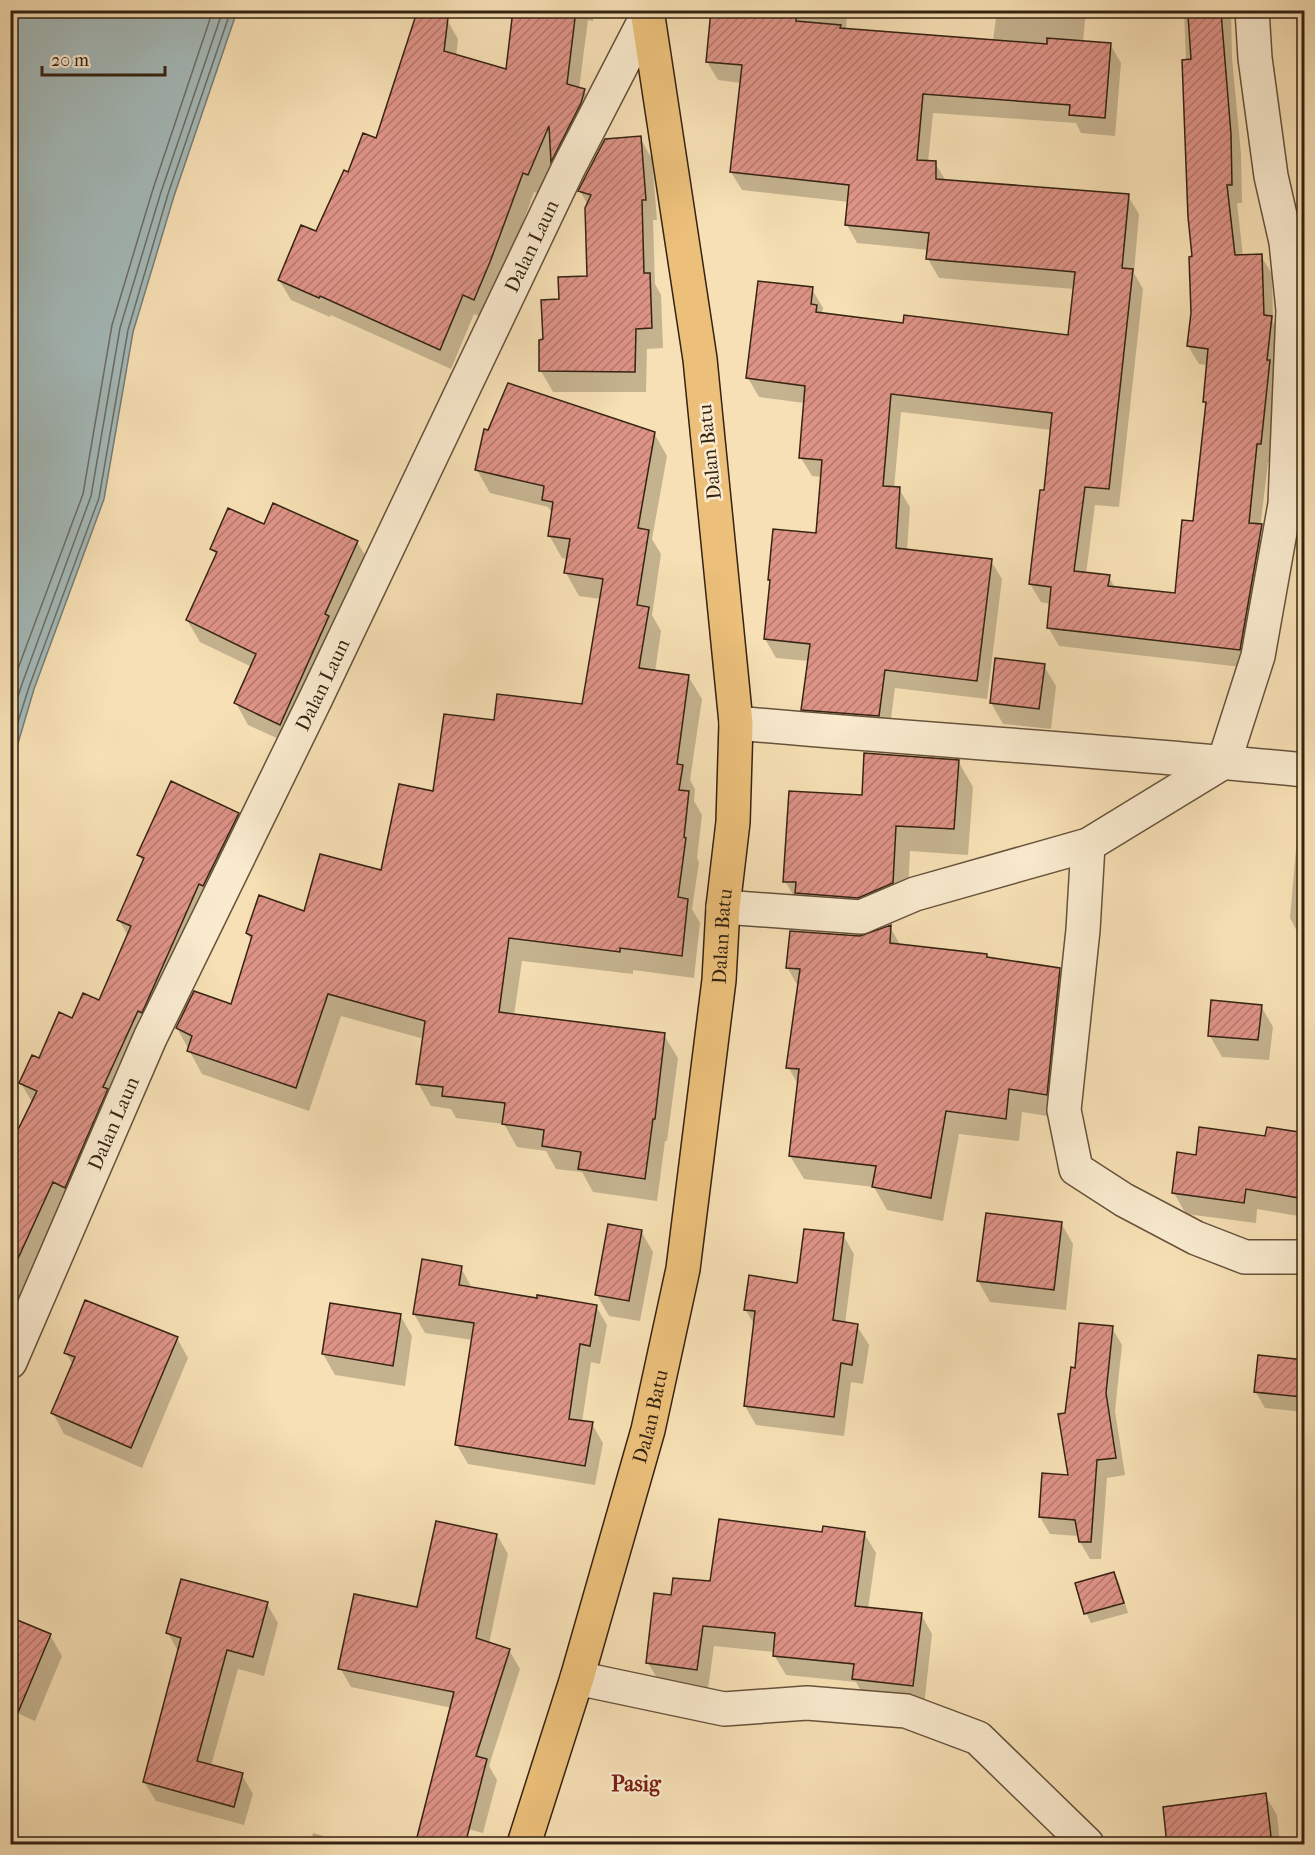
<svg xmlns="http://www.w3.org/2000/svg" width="1315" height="1855" viewBox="0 0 1315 1855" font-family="'IM FELL French Canon',serif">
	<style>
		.water { fill: #a4baba; stroke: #787e77; stroke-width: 1.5 }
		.shadow { fill: #0003 }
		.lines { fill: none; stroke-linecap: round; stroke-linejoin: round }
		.shore { stroke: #6c6e66; stroke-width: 1.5 }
		.building { fill: url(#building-hatch); stroke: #352312; stroke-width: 1.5 }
		.minor-casing { stroke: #66523b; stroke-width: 36 }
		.major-casing { stroke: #352312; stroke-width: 36 }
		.minor { stroke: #faebcf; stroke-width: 33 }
		.major { stroke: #ecc07a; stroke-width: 33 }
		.labels { text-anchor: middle; stroke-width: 5; stroke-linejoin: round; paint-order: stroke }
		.street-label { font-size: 20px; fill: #352312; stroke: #faebcf }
		.quarter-label { font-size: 22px; font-weight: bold; fill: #7a1f14; stroke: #faebcf }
	</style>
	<defs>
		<pattern id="building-hatch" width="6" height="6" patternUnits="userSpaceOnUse" patternTransform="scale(1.5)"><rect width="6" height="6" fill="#de9387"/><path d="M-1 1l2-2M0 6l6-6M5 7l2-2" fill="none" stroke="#b5786d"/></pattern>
	</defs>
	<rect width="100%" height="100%" fill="#f7e0b5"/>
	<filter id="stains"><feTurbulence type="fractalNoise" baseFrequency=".00333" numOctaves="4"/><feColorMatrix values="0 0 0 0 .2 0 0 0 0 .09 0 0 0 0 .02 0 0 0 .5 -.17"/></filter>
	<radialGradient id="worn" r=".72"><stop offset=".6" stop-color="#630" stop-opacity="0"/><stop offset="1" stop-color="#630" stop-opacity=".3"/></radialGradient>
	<path class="water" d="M 11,10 L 237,11 L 174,196 L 133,332 L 104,499 L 34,689 L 11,767 Z"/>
	<path class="shadow" d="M 514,10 L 595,10 L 593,21 L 588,20 L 579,89 L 584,91 L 596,110 L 563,179 L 553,162 L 539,194 L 534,192 L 501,283 L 485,319 L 474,314 L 451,369 L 331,315 L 330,317 L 291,300 L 279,280 L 317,233 L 349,174 L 377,140 L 447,20 L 458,39 L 456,57 L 507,71 Z
		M 713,10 L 847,10 L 846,30 L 993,41 L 997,10 L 1086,10 L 1083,42 L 1110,44 L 1121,63 L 1115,136 L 1081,133 L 1076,123 L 933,113 L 928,162 L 935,163 L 946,181 L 1128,196 L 1139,214 L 1134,273 L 1143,289 L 1119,507 L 1095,505 L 1086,574 L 1109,577 L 1115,588 L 1176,595 L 1195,523 L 1207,407 L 1204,401 L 1208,365 L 1199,364 L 1188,346 L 1192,313 L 1194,258 L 1184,10 L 1231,10 L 1232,58 L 1241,154 L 1242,203 L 1237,203 L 1243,256 L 1261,256 L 1272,274 L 1273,322 L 1282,336 L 1271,463 L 1268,462 L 1259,538 L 1262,543 L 1250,668 L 1059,646 L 1048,627 L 1051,604 L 1041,602 L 1030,584 L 1046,492 L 1052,430 L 901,412 L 894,488 L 899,489 L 910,507 L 907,550 L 991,561 L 1002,579 L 987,699 L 895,688 L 889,734 L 814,728 L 803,710 L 809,661 L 776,658 L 765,639 L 817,535 L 822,477 L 812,476 L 801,458 L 805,403 L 759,397 L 748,378 L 812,289 L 823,308 L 822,314 L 904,325 L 1069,336 L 1074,289 L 939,278 L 928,259 L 929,250 L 857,243 L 847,225 L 849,202 L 742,190 L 731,172 L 741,83 L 718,80 L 707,62 Z
		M 640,138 L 652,159 L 657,220 L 653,220 L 655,284 L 661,295 L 663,348 L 647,349 L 646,392 L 553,392 L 541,371 L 540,341 L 545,341 L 561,301 L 589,277 L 588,205 L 580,191 Z
		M 654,433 L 667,456 L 652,539 L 661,554 L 652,615 L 661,631 L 655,672 L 688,676 L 702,699 L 690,780 L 695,789 L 694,801 L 702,815 L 697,858 L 699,862 L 692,909 L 700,923 L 694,978 L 633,970 L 633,974 L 522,961 L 514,1015 L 664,1035 L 678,1058 L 667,1141 L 665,1141 L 657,1201 L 593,1192 L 582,1172 L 556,1169 L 546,1151 L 517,1147 L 504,1124 L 456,1118 L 451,1109 L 431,1106 L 418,1083 L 424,1039 L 341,1016 L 309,1111 L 202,1074 L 177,1028 L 232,1006 L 252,942 L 247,933 L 305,913 L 382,872 L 434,793 L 495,722 L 584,706 L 601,599 L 579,596 L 566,573 L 568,559 L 562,558 L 549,535 L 553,514 L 548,507 L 490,493 L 477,470 Z
		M 264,526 L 357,542 L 370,563 L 292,745 L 248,725 L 236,703 L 252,667 L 200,642 L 187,620 L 217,557 L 212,548 Z
		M 1301,530 L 1304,530 L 1304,575 L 1296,560 Z
		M 1044,666 L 1056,686 L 1051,729 L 1003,724 L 991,703 Z
		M 958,761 L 973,787 L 968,855 L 910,851 L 907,909 L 800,907 L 785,881 L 863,797 Z
		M 238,814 L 249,833 L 64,1200 L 10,1318 L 10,1149 L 32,1102 L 21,1083 L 73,1020 L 100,1002 L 128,936 L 119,920 L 143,862 L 139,855 Z
		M 1298,826 L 1304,827 L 1304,937 L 1300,937 L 1290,918 Z
		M 890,927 L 901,946 L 986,956 L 988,959 L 1059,969 L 1073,993 L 1060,1118 L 1022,1112 L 1019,1141 L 959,1134 L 943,1221 L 887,1210 L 874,1187 L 804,1179 L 790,1156 L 799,1086 L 788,1067 L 799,988 L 787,967 Z
		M 1261,1006 L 1273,1027 L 1269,1060 L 1222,1057 L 1210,1036 Z
		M 1304,1134 L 1304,1217 L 1257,1209 L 1256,1223 L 1186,1214 L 1174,1193 L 1197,1156 L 1267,1138 Z
		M 1061,1223 L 1073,1244 L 1066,1310 L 990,1302 L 978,1281 Z
		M 641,1231 L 653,1252 L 640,1321 L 609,1316 L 597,1295 Z
		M 843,1235 L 854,1254 L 845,1324 L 857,1326 L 869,1345 L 863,1384 L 851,1382 L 844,1436 L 756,1425 L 745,1406 L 755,1326 L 745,1309 L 799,1285 Z
		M 461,1268 L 472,1288 L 596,1306 L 607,1325 L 600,1364 L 591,1362 L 582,1422 L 592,1424 L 603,1443 L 595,1485 L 468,1464 L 457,1445 L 473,1340 L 425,1333 L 414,1314 Z
		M 400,1315 L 412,1336 L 405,1386 L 335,1375 L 323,1354 Z
		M 1112,1328 L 1122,1345 L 1115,1411 L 1125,1475 L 1107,1478 L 1101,1559 L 1090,1559 L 1080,1542 L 1079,1536 L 1050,1534 L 1040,1517 L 1069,1477 L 1067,1415 Z
		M 177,1338 L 188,1358 L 142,1468 L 64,1434 L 53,1413 L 73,1365 L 66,1353 Z
		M 1304,1361 L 1304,1412 L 1265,1408 L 1255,1391 Z
		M 823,1533 L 864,1533 L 876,1553 L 868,1609 L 921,1614 L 932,1634 L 924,1706 L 865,1699 L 856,1682 L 786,1675 L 774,1655 L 775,1652 L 714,1646 L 708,1689 L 660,1683 L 648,1663 L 672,1596 L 712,1583 Z
		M 497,1535 L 508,1554 L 489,1644 L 509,1650 L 520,1669 L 489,1766 L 497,1780 L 483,1833 L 439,1821 L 452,1708 L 351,1687 L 340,1668 L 418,1609 Z
		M 1114,1573 L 1119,1583 L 1128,1613 L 1091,1623 L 1086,1613 Z
		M 267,1604 L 278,1623 L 264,1676 L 238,1669 L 211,1766 L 242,1775 L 253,1794 L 244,1825 L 156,1801 L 144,1782 L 179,1653 L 168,1633 Z
		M 50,1635 L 62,1656 L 35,1721 L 10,1710 Z
		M 1265,1795 L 1277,1815 L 1280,1844 L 1169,1844 Z
		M 313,1833 L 353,1844 L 310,1844 Z
		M 217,1836 L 246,1844 L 215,1844 Z"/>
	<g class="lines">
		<path class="shore" d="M 10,690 L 83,494 L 112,325 L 153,189 L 213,10
			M 10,721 L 22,684 L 91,496 L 120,328 L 161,192 L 223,10
			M 10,747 L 29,687 L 99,498 L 128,330 L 168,194 L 231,10"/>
	</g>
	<path class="building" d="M 513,10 L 576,10 L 567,84 L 585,89 L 581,103 L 551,162 L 549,126 L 528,175 L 523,173 L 490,262 L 474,300 L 463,295 L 440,350 L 320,296 L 319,298 L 278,280 L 301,225 L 316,231 L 344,170 L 348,172 L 363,133 L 376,138 L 416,15 L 448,18 L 444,51 L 506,69 Z
		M 711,10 L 797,10 L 796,21 L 841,25 L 840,28 L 1047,44 L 1047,38 L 1111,43 L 1105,118 L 1069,115 L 1070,105 L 923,94 L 917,160 L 936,161 L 936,179 L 1129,194 L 1122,268 L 1133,269 L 1109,489 L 1085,487 L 1074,571 L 1110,575 L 1108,586 L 1175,593 L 1182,520 L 1193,521 L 1206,402 L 1203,402 L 1208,349 L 1187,346 L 1191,313 L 1189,257 L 1192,256 L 1188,217 L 1182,60 L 1191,59 L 1188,15 L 1221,12 L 1231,134 L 1232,185 L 1227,185 L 1235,255 L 1262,254 L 1264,315 L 1272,316 L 1267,360 L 1270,360 L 1261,444 L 1257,444 L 1249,523 L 1262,524 L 1240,650 L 1047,628 L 1051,587 L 1029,584 L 1040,490 L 1044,490 L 1052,413 L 891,394 L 883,486 L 900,487 L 896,548 L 992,559 L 977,681 L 885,670 L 879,716 L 801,710 L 810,644 L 764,639 L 770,580 L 768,580 L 773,529 L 816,533 L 822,460 L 799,458 L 805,386 L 746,378 L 758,281 L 813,287 L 811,304 L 817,305 L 816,312 L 903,323 L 904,315 L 1068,335 L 1075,272 L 926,259 L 929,233 L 845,225 L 849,185 L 730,172 L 742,65 L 706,62 Z
		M 641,136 L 646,200 L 642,200 L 644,273 L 650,273 L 652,328 L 636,329 L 635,372 L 539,371 L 539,340 L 543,339 L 541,300 L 559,299 L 558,277 L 587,276 L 585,208 L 591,195 L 578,191 L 605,139 Z
		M 508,383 L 655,432 L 638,528 L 649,530 L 637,605 L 649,607 L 639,668 L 689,675 L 677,764 L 683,765 L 679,790 L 689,791 L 684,837 L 686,838 L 678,897 L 688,899 L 682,956 L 620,948 L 620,952 L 509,938 L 499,1012 L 665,1033 L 655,1119 L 653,1119 L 645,1179 L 578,1169 L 581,1152 L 542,1146 L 544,1130 L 502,1124 L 505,1103 L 442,1096 L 443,1087 L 416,1084 L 425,1021 L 328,994 L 296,1088 L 187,1051 L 192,1036 L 176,1028 L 194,991 L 231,1004 L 252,936 L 246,933 L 259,895 L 304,911 L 320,854 L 381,870 L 399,784 L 433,791 L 444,714 L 494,720 L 497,694 L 582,704 L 603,579 L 564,573 L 570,539 L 548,536 L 553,502 L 542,500 L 544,486 L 475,470 L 484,429 L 488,430 Z
		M 273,503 L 358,541 L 325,614 L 329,616 L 280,725 L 234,703 L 256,654 L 186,620 L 217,552 L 210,549 L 228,508 L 264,524 Z
		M 995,658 L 1045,664 L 1039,709 L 990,703 Z
		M 864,753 L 959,760 L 954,829 L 896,826 L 893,883 L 858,898 L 795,893 L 796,882 L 783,882 L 789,791 L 862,795 Z
		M 171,781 L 239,813 L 203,886 L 199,884 L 142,1013 L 138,1011 L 103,1087 L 108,1089 L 65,1188 L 53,1182 L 10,1276 L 10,1146 L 37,1091 L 19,1083 L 32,1055 L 39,1058 L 59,1012 L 72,1018 L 83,993 L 99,1000 L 131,926 L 117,920 L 144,858 L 137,855 Z
		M 891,925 L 890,943 L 987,954 L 987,957 L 1060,968 L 1047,1095 L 1009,1089 L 1006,1119 L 946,1111 L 931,1198 L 872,1187 L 876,1166 L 789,1156 L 799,1069 L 786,1068 L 800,969 L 786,968 L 790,931 L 860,936 Z
		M 1211,1000 L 1262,1005 L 1258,1040 L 1208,1036 Z
		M 1199,1127 L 1265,1136 L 1267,1127 L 1305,1133 L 1305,1199 L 1246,1189 L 1244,1203 L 1172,1193 L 1177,1152 L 1196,1155 Z
		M 986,1213 L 1062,1222 L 1054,1290 L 977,1281 Z
		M 608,1224 L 642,1230 L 629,1301 L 595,1295 Z
		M 804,1229 L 844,1233 L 833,1320 L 858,1324 L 852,1365 L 841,1363 L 834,1417 L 744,1406 L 755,1311 L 744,1310 L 749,1275 L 797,1283 Z
		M 422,1259 L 462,1266 L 459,1285 L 537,1298 L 537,1295 L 597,1305 L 590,1346 L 580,1344 L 569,1419 L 593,1422 L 585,1466 L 455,1445 L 474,1323 L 413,1314 Z
		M 85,1300 L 178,1337 L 131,1448 L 51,1413 L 75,1357 L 64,1353 Z
		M 330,1303 L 401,1314 L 393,1366 L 322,1354 Z
		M 1079,1323 L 1113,1326 L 1106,1393 L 1116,1458 L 1097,1460 L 1091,1542 L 1079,1542 L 1075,1520 L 1039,1517 L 1042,1473 L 1068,1475 L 1058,1414 L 1065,1413 L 1071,1367 L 1075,1368 Z
		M 1258,1355 L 1305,1360 L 1302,1397 L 1254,1392 Z
		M 719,1519 L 822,1532 L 823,1526 L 865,1532 L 855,1606 L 922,1613 L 913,1686 L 852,1679 L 854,1664 L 773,1656 L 775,1633 L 703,1626 L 697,1670 L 646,1663 L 654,1593 L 671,1595 L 673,1578 L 710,1581 Z
		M 436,1521 L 497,1534 L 476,1638 L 510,1649 L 476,1756 L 487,1759 L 465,1845 L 415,1845 L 454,1692 L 338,1669 L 354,1594 L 417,1607 Z
		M 1114,1572 L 1124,1603 L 1084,1614 L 1075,1583 Z
		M 181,1579 L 268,1602 L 253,1657 L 227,1650 L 197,1761 L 243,1773 L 234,1807 L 143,1782 L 181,1638 L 166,1633 Z
		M 10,1617 L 51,1634 L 11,1729 L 10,1729 Z
		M 1266,1793 L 1272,1845 L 1167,1845 L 1163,1807 Z"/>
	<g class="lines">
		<g class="minor-casing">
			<g id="minor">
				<path d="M 736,723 C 925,740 1115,751 1304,770"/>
				<path d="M 1088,845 L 1083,930 L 1064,1110 L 1076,1169 L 1124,1200 L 1196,1238 L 1245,1257 L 1304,1257"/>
				<path d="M 723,907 L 861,917 L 915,894 L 1088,845 L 1224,762 L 1258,656 L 1285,504 L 1293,310 L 1286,242 L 1271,176 L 1255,58 L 1252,10"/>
				<path id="s1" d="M 10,1362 L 150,1038 L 316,698 L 568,169 L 648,14"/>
				<path d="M 577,1678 L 724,1709 L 807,1703 L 906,1711 L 978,1738 L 1087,1844"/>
			</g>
		</g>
		<g class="major-casing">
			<g id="major">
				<path id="s2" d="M 524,1844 L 577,1678 L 648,1430 L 683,1269 L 719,980 L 723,907 L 733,822 L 736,723 L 700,359 L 647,10"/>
			</g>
		</g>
		<use href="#minor" class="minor"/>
		<use href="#major" class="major"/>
	</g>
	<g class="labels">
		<g class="street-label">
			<text dy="7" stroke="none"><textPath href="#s1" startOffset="1232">Dalan Laun</textPath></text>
			<text transform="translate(709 452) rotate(-96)" y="7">Dalan Batu</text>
			<text dy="7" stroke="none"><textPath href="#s1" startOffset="746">Dalan Laun</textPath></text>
			<text dy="7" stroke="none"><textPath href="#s2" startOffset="932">Dalan Batu</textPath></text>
			<text dy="7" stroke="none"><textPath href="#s1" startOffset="260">Dalan Laun</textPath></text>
			<text dy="7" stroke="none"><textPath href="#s2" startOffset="446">Dalan Batu</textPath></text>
		</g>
		<g class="quarter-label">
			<text x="636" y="1791">Pasig</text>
		</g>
	</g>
	<rect width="1315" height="1855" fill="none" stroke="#f7e0b5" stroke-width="36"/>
	<rect x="12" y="12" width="1291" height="1831" fill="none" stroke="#352312" stroke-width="3"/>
	<rect x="18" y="18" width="1279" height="1819" fill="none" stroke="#352312" stroke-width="1.5"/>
	<path d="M42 66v9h123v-9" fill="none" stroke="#352312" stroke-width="3"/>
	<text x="51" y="66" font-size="18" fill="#352312" stroke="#faebcf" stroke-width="4.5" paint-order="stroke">20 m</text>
	<rect width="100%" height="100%" filter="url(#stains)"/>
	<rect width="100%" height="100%" fill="url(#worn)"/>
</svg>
